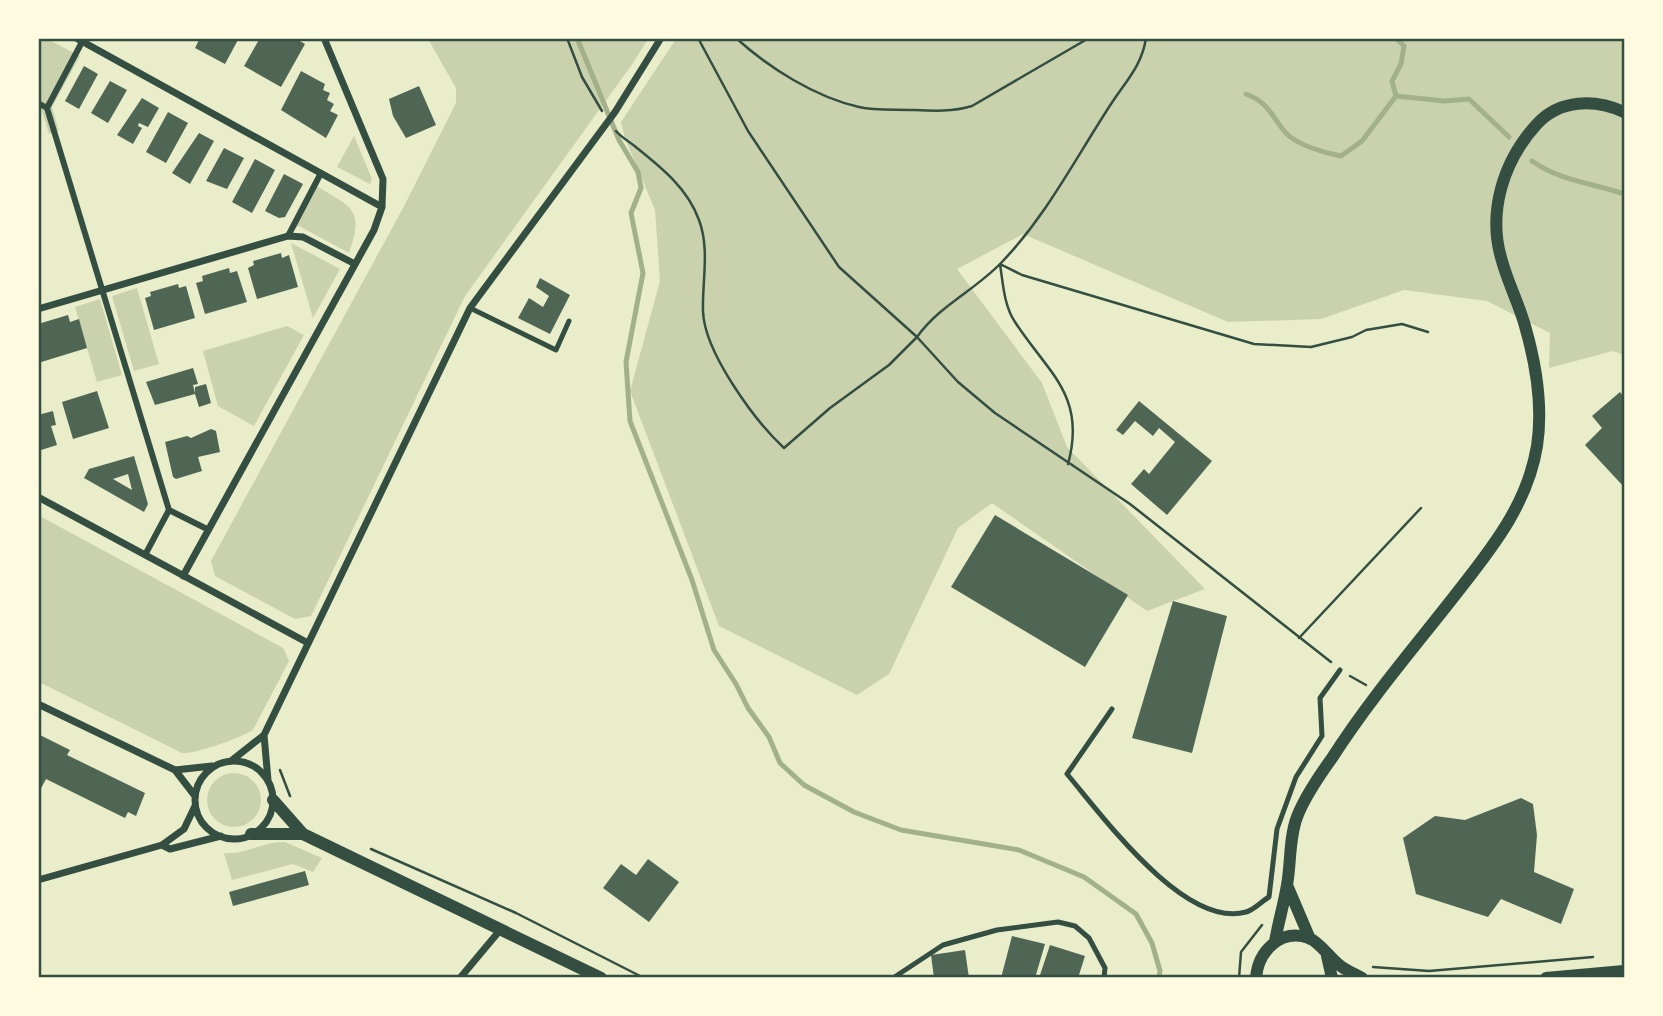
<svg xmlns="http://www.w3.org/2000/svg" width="1663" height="1016" viewBox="0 0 1663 1016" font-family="'Golos Text',sans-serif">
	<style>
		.green { fill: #cad2ad }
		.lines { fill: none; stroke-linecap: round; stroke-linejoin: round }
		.stream { stroke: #a3b18a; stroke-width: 5 }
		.building { fill: #4f6655; fill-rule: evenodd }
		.path { stroke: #344e41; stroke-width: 2.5 }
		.service { stroke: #344e41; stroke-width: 5 }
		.pedestrian { stroke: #344e41; stroke-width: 6 }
		.minor { stroke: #344e41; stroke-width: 7 }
		.tertiary { stroke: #344e41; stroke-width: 12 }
		.neatline { fill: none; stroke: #344e41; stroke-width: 2.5 }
	</style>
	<rect width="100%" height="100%" fill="#e9edc9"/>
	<path class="green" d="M 38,39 L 47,39 L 80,56 L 52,107 L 59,131 L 49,134 L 42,111 L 39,109 Z
		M 428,39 L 648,39 L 633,63 L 465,296 L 311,616 L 295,619 L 215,576 L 211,561 L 403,208 L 456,103 L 456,88 Z
		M 676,39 L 1624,39 L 1624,355 L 1613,351 L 1549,368 L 1550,333 L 1487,301 L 1404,290 L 1321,319 L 1228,322 L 1023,234 L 957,269 L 1042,383 L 1067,447 L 1205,589 L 1147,611 L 992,503 L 958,528 L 889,674 L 857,695 L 719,626 L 630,391 L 660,281 L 655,210 L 625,138 L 621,122 Z
		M 354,136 L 372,179 L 370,184 L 337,167 Z
		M 312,183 C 349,207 366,206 349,253 L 299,226 L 290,229 Z
		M 291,243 L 340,269 L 313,318 Z
		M 137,288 L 159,364 L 134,371 L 112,296 Z
		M 100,299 L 122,375 L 97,382 L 75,307 Z
		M 287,326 L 304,335 L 254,426 L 218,406 L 203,351 Z
		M 38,515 L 283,648 L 289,661 L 253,730 C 243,737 193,755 182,753 L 39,682 Z
		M207 800a27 27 0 1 1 54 0a27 27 0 1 1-54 0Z
		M 285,842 L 322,858 L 313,872 L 293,864 L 232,880 L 224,853 C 247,855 263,841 285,842 Z"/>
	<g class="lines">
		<path class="stream" d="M 577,38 L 619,140 L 638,172 L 641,188 L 631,213 L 643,273 L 626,362 L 630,421 L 692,580 L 714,650 L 736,684 L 748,708 L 769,737 L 780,763 L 804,785 L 854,812 L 901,830 L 1019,850 L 1084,877 L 1136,914 L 1152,943 L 1160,971 L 1159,978
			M 1396,38 L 1404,46 L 1401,64 L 1392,81 L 1396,96
			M 1246,94 C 1268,102 1271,115 1285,132 C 1296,145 1325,153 1341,156 L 1362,141 L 1396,96
			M 1396,96 L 1444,101 L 1469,99 L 1509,137
			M 1532,161 C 1560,181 1592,183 1624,194"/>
	</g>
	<path class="building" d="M 200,38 L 239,38 L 225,64 L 195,48 Z
		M 260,38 L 295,38 L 305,44 L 281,87 L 244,66 Z
		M 84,66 L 98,74 L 79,109 L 65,101 Z
		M 301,71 L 325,84 L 323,90 L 330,93 L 327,100 L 334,104 L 330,111 L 338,115 L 326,138 L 281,110 Z
		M 110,81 L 127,90 L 108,123 L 91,113 Z
		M 419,86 L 436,125 L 406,138 L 393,116 L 389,99 Z
		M 142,98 L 159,108 L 148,127 L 139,123 L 138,126 L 142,128 L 133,144 L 117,135 Z
		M 168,112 L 188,123 L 166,163 L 146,152 Z
		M 199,133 L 214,141 L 190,184 L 172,173 Z
		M 224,148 L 244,158 L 227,189 L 206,181 Z
		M 255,159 L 275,170 L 252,213 L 232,202 Z
		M 284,174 L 303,184 L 285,217 L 279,218 L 265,211 Z
		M 281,253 L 282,258 L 289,255 L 298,287 L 257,299 L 248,268 L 254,265 L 253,261 Z
		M 229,268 L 230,273 L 237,271 L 247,302 L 205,314 L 196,283 L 203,281 L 202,276 Z
		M 540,278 L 570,295 L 550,334 L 518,318 L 529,298 L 543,307 L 549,296 L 536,287 Z
		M 178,284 L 179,288 L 186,286 L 195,318 L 154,330 L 145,298 L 151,296 L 150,292 Z
		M 68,315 L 70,322 L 79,319 L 87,348 L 38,363 L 38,324 Z
		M 193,368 L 198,384 L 193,385 L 195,393 L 195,387 L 206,384 L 211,403 L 199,407 L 195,394 L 155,405 L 146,382 Z
		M 97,391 L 109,428 L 73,439 L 62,402 Z
		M 1620,392 L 1624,397 L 1624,487 L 1585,445 L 1602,428 L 1592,416 Z
		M 1139,401 L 1212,461 L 1167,515 L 1131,484 L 1144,469 L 1149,474 L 1175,442 L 1159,428 L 1153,436 L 1135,421 L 1123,435 L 1116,430 Z
		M 53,411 L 56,425 L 51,426 L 57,445 L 38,451 L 38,415 Z
		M 211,429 L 216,431 L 220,452 L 198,457 L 202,471 L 176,479 L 173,477 L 165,442 L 187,436 L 191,438 Z
		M 134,456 L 148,504 L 144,512 L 84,478 L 89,469 ZM 128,474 L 132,490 L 113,479 Z
		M 995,515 L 1128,595 L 1085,667 L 951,587 Z
		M 1173,601 L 1227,616 L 1192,753 L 1132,738 Z
		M 38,734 L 70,750 L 67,755 L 145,793 L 136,816 L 128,812 L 125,818 L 46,779 L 38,794 Z
		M 1521,798 L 1533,804 L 1537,835 L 1534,872 L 1574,889 L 1561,924 L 1501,899 L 1488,917 L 1416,894 L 1403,838 L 1435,816 L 1465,820 Z
		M 648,859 L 679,882 L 649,922 L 603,888 L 621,864 L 636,875 Z
		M 305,871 L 309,885 L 233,906 L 229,892 Z
		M 1012,936 L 1045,944 L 1035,978 L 1001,978 Z
		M 1050,945 L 1085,956 L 1078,978 L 1039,978 Z
		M 965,950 L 969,978 L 934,978 L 931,955 Z"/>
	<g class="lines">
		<path class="path" d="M 567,38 L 582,77 L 602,111
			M 736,38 C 769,68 815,97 859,107 C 876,111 896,109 913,110 C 934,111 952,112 972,106 L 1089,38
			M 1146,38 C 1142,66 1125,82 1111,104 C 1075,159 1047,215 1001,263 C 974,291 940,305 917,337 L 958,382 L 995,413 L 1130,504 L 1331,662
			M 616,131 C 622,138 630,142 637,148 C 662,168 688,189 699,220 C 710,249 702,282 703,311 C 704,352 755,421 784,448 L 830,408 L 889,365 L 917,337 L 839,267 L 748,131 L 698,38
			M 1000,264 L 1022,275 L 1254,344 L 1311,347 L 1352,337 L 1366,330 L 1402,324 L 1428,332
			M 1000,264 C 1003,283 1004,306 1015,322 C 1047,372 1087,395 1068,464
			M 1299,638 L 1421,508
			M 1350,676 L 1366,685
			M 280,770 L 290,796
			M 371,849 L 516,913 L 644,978
			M 1373,967 L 1429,971 L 1593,957
			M 1239,978 L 1241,952 L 1262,925"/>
		<path class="service" d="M 470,308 L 556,350 L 569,321
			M 1112,709 L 1067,774 C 1102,815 1184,929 1246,912 C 1254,910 1262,901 1269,897 L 1277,829 L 1296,777 L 1322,736 L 1320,698 L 1340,670
			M 893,978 L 943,945 L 997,930 L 1058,922 L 1075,926 L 1089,938 L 1105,968 L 1104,978"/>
		<path class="pedestrian" d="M 38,103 L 47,108 L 169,510 L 145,555
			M 47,108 L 82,42
			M 288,236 L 321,173
			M 169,510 L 209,530"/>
		<path class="minor" d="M 76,38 L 382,207
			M 38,309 L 288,236 L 303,237 L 355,264
			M 38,497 L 308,643
			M 183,576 L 374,230 L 382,207 L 383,179 L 324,38
			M 38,704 L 175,770 L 195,796
			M 264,735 L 268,780
			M 231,761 L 264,735 L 470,308 L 615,112 L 661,38
			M195 800a39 39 0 1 1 78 0a39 39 0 1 1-78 0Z
			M 175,770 L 212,766
			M 162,845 L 170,849 L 221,836
			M 38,880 L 162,845 L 184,829 L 195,806
			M 460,978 L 501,929"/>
		<path class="tertiary" d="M 273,800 L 303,834
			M 251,834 L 303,834 L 601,978
			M 1287,885 L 1310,939
			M 1275,942 C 1278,923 1284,904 1287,885 C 1291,863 1289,838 1297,817 C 1305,796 1319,776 1332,758 C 1371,697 1419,642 1463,585 C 1496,543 1528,501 1537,446 C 1543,407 1536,364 1525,326 C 1519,304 1508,283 1502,261 C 1487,213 1503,161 1537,124 C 1560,99 1595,99 1624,112
			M 1327,956 L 1332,978
			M 1256,978 C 1258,952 1280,928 1309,938 C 1321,943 1331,960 1342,967 C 1348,971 1355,974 1362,978
			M 1546,978 L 1624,971"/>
	</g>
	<rect width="1663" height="1016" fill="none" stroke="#fefae0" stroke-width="80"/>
	<rect x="40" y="40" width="1583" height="936" class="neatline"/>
</svg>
